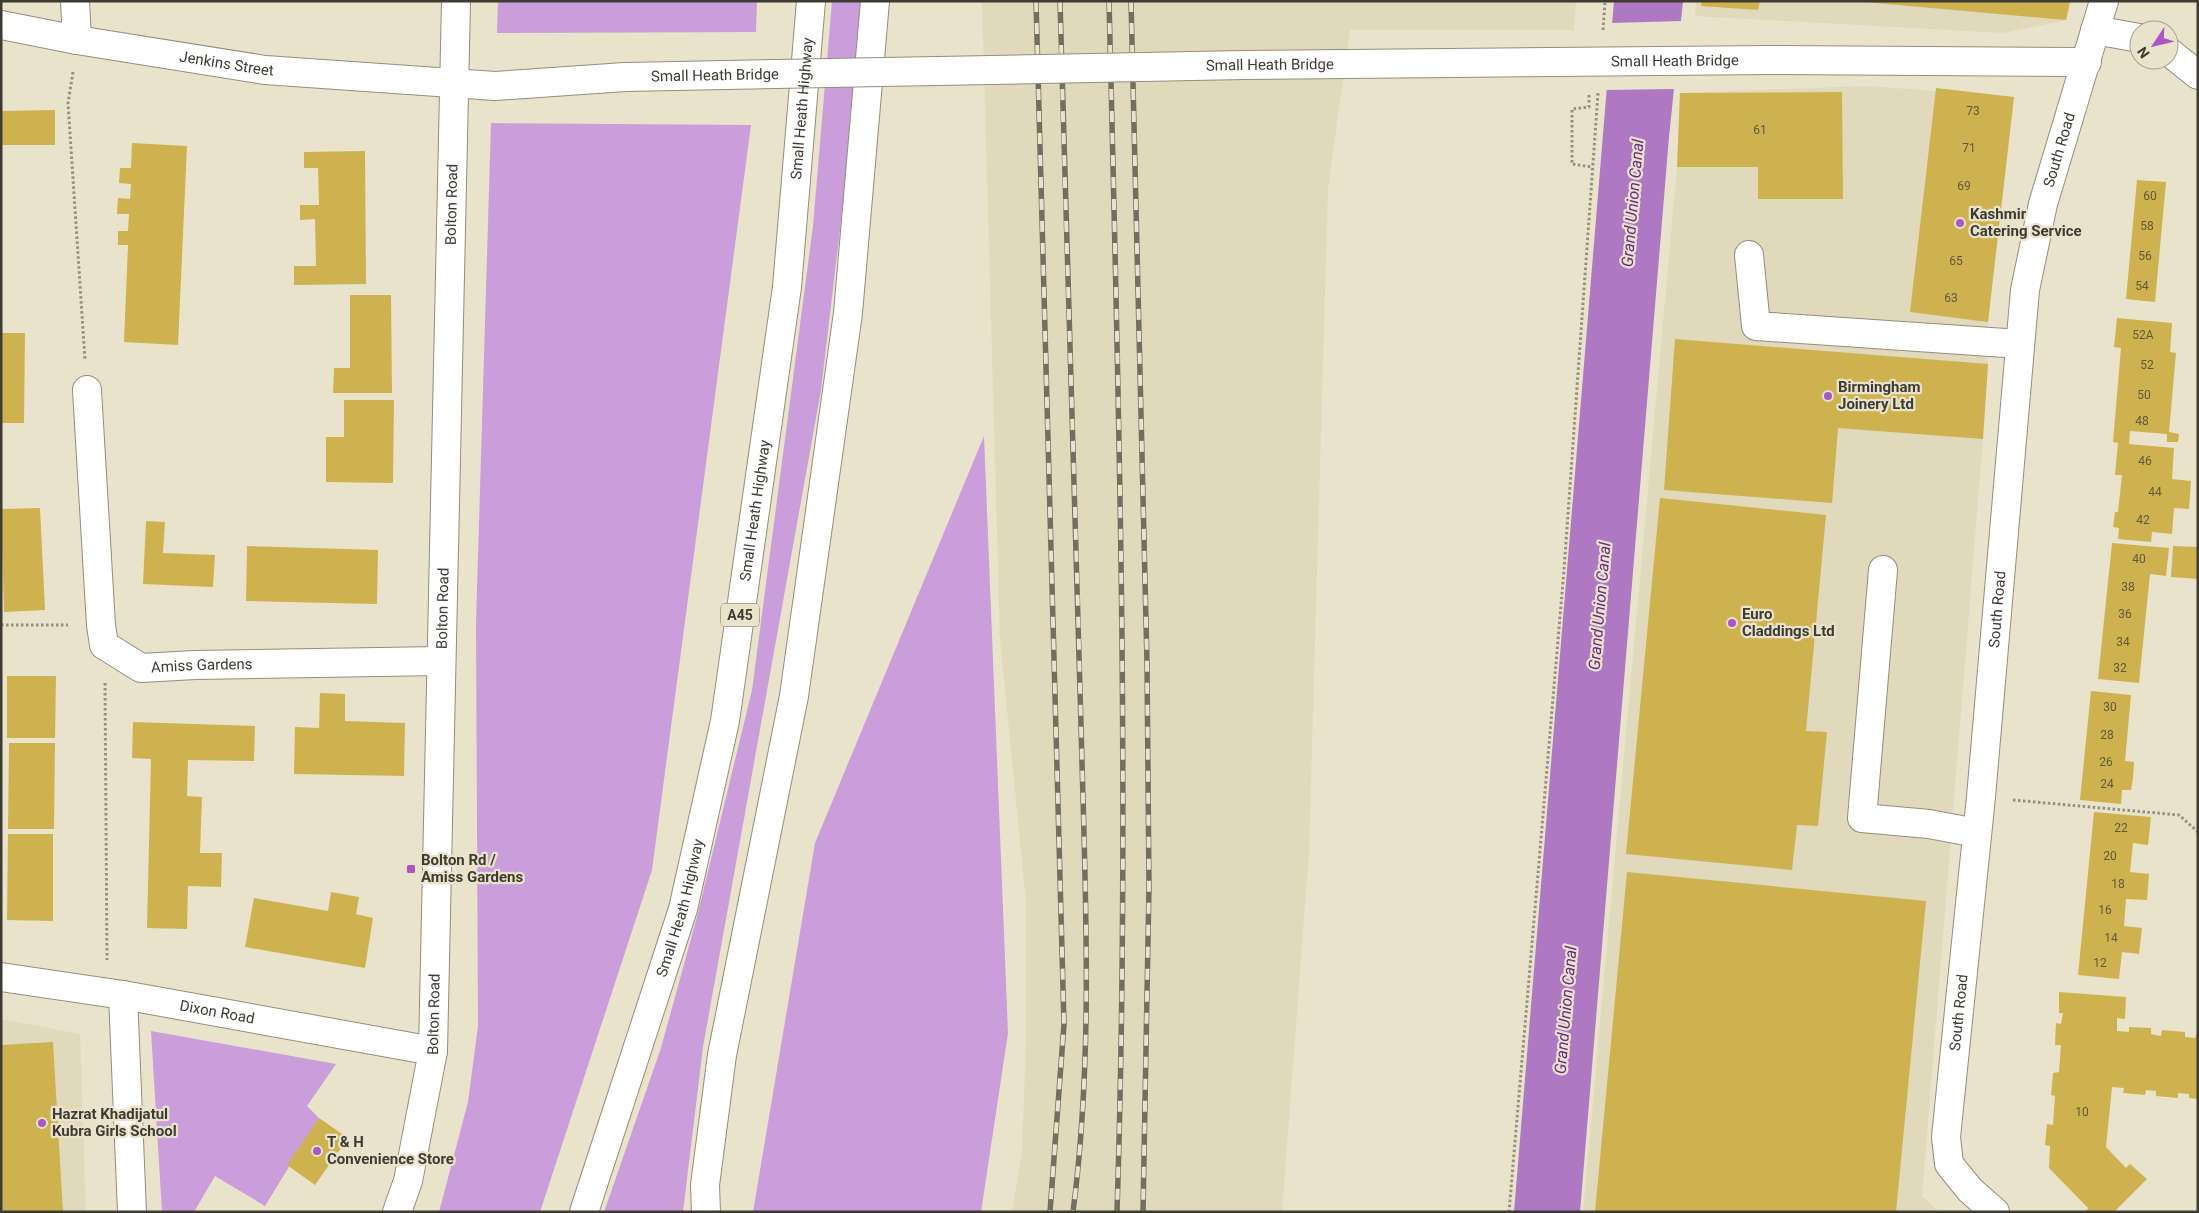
<svg xmlns="http://www.w3.org/2000/svg" width="2199" height="1213" viewBox="0 0 2199 1213" font-family="Roboto,sans-serif">
	<style>
		.built { fill: #e1d9bb }
		.green { fill: #ca9eda }
		.water { fill: #ae78c2 }
		.pier { fill: #e9e3cc }
		.building { fill: #ceb24f }
		.lines { fill: none; stroke-linecap: round; stroke-linejoin: round }
		.minor-casing { stroke: #948e79; stroke-width: 30 }
		.highway-casing { stroke: #948e79; stroke-width: 30 }
		.path { stroke: #949080; stroke-width: 3; stroke-dasharray: 2.5 2.5; stroke-linecap: butt }
		.minor { stroke: #fff; stroke-width: 28 }
		.highway { stroke: #fff; stroke-width: 28 }
		.rail-casing { stroke: #726e61; stroke-width: 5.5 }
		.rail { stroke: #e9e3cc; stroke-width: 4; stroke-dasharray: 11; stroke-linecap: butt }
		.minor-bridge-casing { stroke: #948e79; stroke-width: 30; stroke-linecap: butt }
		.minor-bridge { stroke: #fff; stroke-width: 28 }
		.poi-dot { fill: #aa56c5; stroke: #e9e3cc; stroke-width: 2 }
		.labels { text-anchor: middle; stroke-width: 4.5; stroke-linejoin: round; paint-order: stroke }
		.number-label { font-size: 12px; fill: #62593a }
		.shield { fill: #e9e3cc; stroke: #716d61; stroke-width: 1 }
		.shield-label { font-size: 14px; font-weight: bold; fill: #3e3b33 }
		.street-label { font-size: 15px; fill: #3e3b33; stroke: #e9e3cc }
		.poi-label { font-size: 15px; font-weight: bold; fill: #3e3b33; stroke: #e9e3cc; text-anchor: start }
		.water-label { font-size: 16px; font-style: italic; fill: #6c2882; stroke: #e9e3cc }
	</style>
	<rect width="100%" height="100%" fill="#e9e3cc"/>
	<path class="built" d="M 982,1 L 1576,1 L 1574,30 L 1350,30 L 1328,188 L 1309,852 L 1282,1212 L 1012,1212 L 1022,1152 L 1026,1040 L 1026,902 L 1000,639 Z
		M 1696,1 L 2072,1 L 2066,20 L 2002,33 L 1695,16 Z
		M 1869,86 L 2014,97 L 1988,322 L 1988,364 L 1983,439 L 1922,1196 L 1940,1212 L 1583,1212 L 1677,167 L 1680,93 Z
		M 1,1019 L 80,1034 L 86,1212 L 1,1212 Z"/>
	<path class="green" d="M 498,1 L 757,1 L 756,32 L 497,33 Z
		M 832,1 L 867,1 L 821,390 L 703,1047 L 683,1212 L 604,1212 L 661,1048 L 697,917 L 752,690 L 813,226 Z
		M 491,123 L 751,125 L 652,870 L 540,1212 L 439,1212 L 468,1102 L 478,1026 L 476,623 Z
		M 984,436 L 1008,1033 L 981,1212 L 753,1212 L 815,843 Z
		M 151,1031 L 336,1064 L 307,1106 L 319,1118 L 265,1206 L 215,1176 L 194,1212 L 162,1212 Z"/>
	<path class="water" d="M 1614,1 L 1683,1 L 1669,137 L 1580,1212 L 1514,1212 Z"/>
	<path class="pier" d="M 1683,21 L 1676,89 L 1605,90 L 1610,23 Z"/>
	<path class="building" d="M 1702,1 L 1760,1 L 1758,10 L 1701,6 Z
		M 1854,1 L 2070,1 L 2066,20 Z
		M 1936,88 L 2014,97 L 1988,322 L 1910,312 Z
		M 1842,92 L 1843,199 L 1758,199 L 1758,167 L 1677,167 L 1680,93 Z
		M 55,110 L 55,145 L 1,145 L 1,111 Z
		M 132,143 L 187,146 L 178,345 L 124,342 L 128,245 L 118,245 L 118,231 L 128,231 L 129,214 L 117,214 L 118,198 L 130,199 L 131,184 L 119,183 L 120,168 L 131,168 Z
		M 365,151 L 366,284 L 294,285 L 294,266 L 316,266 L 315,219 L 300,220 L 300,205 L 319,205 L 318,168 L 304,168 L 304,152 Z
		M 2137,180 L 2166,182 L 2155,302 L 2126,299 Z
		M 350,295 L 391,295 L 392,393 L 333,393 L 334,368 L 350,368 Z
		M 2117,318 L 2172,323 L 2170,352 L 2176,353 L 2169,432 L 2179,434 L 2178,442 L 2167,442 L 2167,434 L 2130,431 L 2129,444 L 2174,448 L 2172,479 L 2191,481 L 2189,509 L 2174,508 L 2172,534 L 2152,532 L 2151,542 L 2118,539 L 2119,528 L 2113,527 L 2115,512 L 2118,512 L 2122,475 L 2115,475 L 2118,443 L 2113,442 L 2121,348 L 2114,347 Z
		M 1,333 L 25,333 L 24,423 L 1,423 Z
		M 1675,339 L 1988,364 L 1983,439 L 1838,428 L 1832,503 L 1664,490 Z
		M 344,400 L 394,400 L 393,483 L 326,482 L 326,437 L 344,437 Z
		M 1660,498 L 1826,515 L 1806,731 L 1827,732 L 1818,826 L 1797,825 L 1792,870 L 1626,854 Z
		M 40,508 L 45,610 L 4,612 L 1,509 Z
		M 146,521 L 165,522 L 163,553 L 215,555 L 213,587 L 143,584 Z
		M 2112,543 L 2169,548 L 2166,576 L 2150,574 L 2139,683 L 2098,679 Z
		M 247,546 L 378,550 L 377,604 L 246,601 Z
		M 2173,546 L 2198,547 L 2198,579 L 2171,577 Z
		M 7,676 L 56,676 L 55,738 L 7,738 Z
		M 2091,691 L 2131,695 L 2125,761 L 2134,762 L 2133,778 L 2131,790 L 2122,790 L 2121,804 L 2080,800 Z
		M 320,693 L 345,694 L 345,721 L 405,723 L 404,776 L 294,774 L 295,727 L 319,728 Z
		M 133,722 L 255,726 L 254,761 L 188,760 L 187,796 L 202,797 L 200,853 L 222,853 L 221,887 L 188,886 L 187,929 L 147,928 L 151,759 L 132,758 Z
		M 9,743 L 55,743 L 54,829 L 8,829 Z
		M 2094,812 L 2151,817 L 2148,845 L 2133,843 L 2130,872 L 2149,874 L 2147,900 L 2126,899 L 2124,926 L 2142,928 L 2139,954 L 2122,952 L 2119,979 L 2078,975 Z
		M 8,834 L 53,834 L 53,921 L 7,920 Z
		M 1627,872 L 1926,901 L 1896,1212 L 1595,1212 Z
		M 331,892 L 359,897 L 356,914 L 373,918 L 365,968 L 245,947 L 254,898 L 328,911 Z
		M 2059,992 L 2126,997 L 2125,1019 L 2117,1018 L 2117,1031 L 2129,1032 L 2129,1027 L 2151,1028 L 2151,1034 L 2161,1036 L 2162,1030 L 2185,1032 L 2185,1037 L 2195,1038 L 2198,1031 L 2198,1099 L 2189,1098 L 2189,1094 L 2178,1093 L 2178,1098 L 2156,1096 L 2156,1091 L 2146,1090 L 2145,1095 L 2123,1093 L 2124,1088 L 2112,1087 L 2106,1147 L 2126,1168 L 2130,1164 L 2147,1179 L 2114,1212 L 2086,1212 L 2088,1208 L 2049,1168 L 2050,1146 L 2045,1145 L 2047,1124 L 2053,1125 L 2055,1096 L 2051,1095 L 2053,1073 L 2059,1072 L 2061,1045 L 2055,1045 L 2056,1023 L 2061,1024 L 2063,1013 L 2059,1013 Z
		M 53,1042 L 63,1212 L 1,1212 L 1,1045 Z
		M 319,1118 L 348,1138 L 315,1185 L 287,1165 Z"/>
	<g class="lines">
		<g class="minor-casing">
			<g id="minor">
				<path d="M 75,1 L 77,40"/>
				<path id="s1" d="M 1,25 L 77,40 L 265,70 L 495,86 L 625,77"/>
				<path d="M 2095,30 L 2139,38"/>
				<path d="M 2169,52 L 2198,75"/>
				<path d="M 1769,60 L 2087,62"/>
				<path d="M 1749,255 L 1756,326 L 2020,344"/>
				<path id="s2" d="M 87,390 L 101,625 L 104,645 L 141,668 L 195,665 L 441,661"/>
				<path d="M 1883,570 L 1862,818 L 1929,824 L 1977,833"/>
				<path id="s3" d="M 1,977 L 123,995 L 433,1051"/>
				<path d="M 123,995 L 132,1212"/>
				<path id="s4" d="M 397,1212 L 408,1181 L 433,1051 L 456,1"/>
				<path id="s5" d="M 1995,1212 L 1970,1190 L 1949,1164 L 1946,1137 L 1981,797 L 2025,290 L 2043,204 L 2104,1"/>
			</g>
		</g>
		<g class="highway-casing">
			<g id="highway">
				<path id="s6" d="M 584,1212 L 683,909 L 725,721 L 787,287 L 811,1"/>
				<path d="M 706,1212 L 705,1185 L 722,1055 L 794,696 L 848,313 L 875,1"/>
			</g>
		</g>
		<path class="path" d="M 1603,30 L 1605,1
			M 73,72 L 68,103 L 85,360
			M 1589,95 L 1589,107 L 1572,109 L 1572,164 L 1592,167
			M 1,625 L 68,625
			M 105,683 L 107,960
			M 2013,800 L 2179,815 L 2198,832
			M 1509,1212 L 1564,570 L 1598,93"/>
		<use href="#minor" class="minor"/>
		<use href="#highway" class="highway"/>
		<g class="rail-casing">
			<path id="rail" d="M 1036,1 L 1064,1024 L 1050,1212
				M 1060,1 C 1066,243 1075,484 1081,725 C 1085,887 1094,1051 1073,1212
				M 1109,1 C 1119,405 1130,808 1117,1212
				M 1131,1 L 1147,662 L 1149,886 L 1143,1212"/>
		</g>
		<use href="#rail" class="rail"/>
		<g class="minor-bridge-casing">
			<g id="minor-bridge">
				<path id="s7" d="M 625,77 L 1244,65 L 1769,60"/>
			</g>
		</g>
		<use href="#minor-bridge" class="minor-bridge"/>
	</g>
	<g class="poi-dot">
		<circle cx="1960" cy="223" r="5"/>
		<circle cx="1828" cy="396" r="5"/>
		<circle cx="1732" cy="623" r="5"/>
		<rect x="406" y="864" width="10" height="10" rx="2.5"/>
		<circle cx="42" cy="1123" r="5"/>
		<circle cx="317" cy="1151" r="5"/>
	</g>
	<g class="labels">
		<g class="number-label">
			<text x="1973" y="115">73</text>
			<text x="1760" y="134">61</text>
			<text x="1969" y="152">71</text>
			<text x="1964" y="190">69</text>
			<text x="2150" y="200">60</text>
			<text x="2147" y="230">58</text>
			<text x="2145" y="260">56</text>
			<text x="1956" y="265">65</text>
			<text x="2142" y="290">54</text>
			<text x="1951" y="302">63</text>
			<text x="2143" y="339">52A</text>
			<text x="2147" y="369">52</text>
			<text x="2144" y="399">50</text>
			<text x="2142" y="425">48</text>
			<text x="2145" y="465">46</text>
			<text x="2155" y="496">44</text>
			<text x="2143" y="524">42</text>
			<text x="2139" y="563">40</text>
			<text x="2128" y="591">38</text>
			<text x="2125" y="618">36</text>
			<text x="2123" y="646">34</text>
			<text x="2120" y="672">32</text>
			<text x="2110" y="711">30</text>
			<text x="2107" y="739">28</text>
			<text x="2106" y="766">26</text>
			<text x="2107" y="788">24</text>
			<text x="2121" y="832">22</text>
			<text x="2110" y="860">20</text>
			<text x="2118" y="888">18</text>
			<text x="2105" y="914">16</text>
			<text x="2111" y="942">14</text>
			<text x="2100" y="967">12</text>
			<text x="2082" y="1116">10</text>
		</g>
		<rect class="shield" x="721" y="603.5" width="38" height="23" rx="4"/>
		<g class="shield-label">
			<text x="740" y="620">A45</text>
		</g>
		<g class="street-label">
			<text dy="5" stroke="none"><textPath href="#s7" startOffset="1050">Small Heath Bridge</textPath></text>
			<text dy="5" stroke="none"><textPath href="#s1" startOffset="229">Jenkins Street</textPath></text>
			<text dy="5" stroke="none"><textPath href="#s7" startOffset="645">Small Heath Bridge</textPath></text>
			<text dy="5" stroke="none"><textPath href="#s7" startOffset="90">Small Heath Bridge</textPath></text>
			<text dy="5" stroke="none"><textPath href="#s6" startOffset="1129">Small Heath Highway</textPath></text>
			<text dy="5" stroke="none"><textPath href="#s5" startOffset="1089">South Road</textPath></text>
			<text dy="5" stroke="none"><textPath href="#s4" startOffset="1012">Bolton Road</textPath></text>
			<text dy="5" stroke="none"><textPath href="#s6" startOffset="724">Small Heath Highway</textPath></text>
			<text dy="5" stroke="none"><textPath href="#s4" startOffset="608">Bolton Road</textPath></text>
			<text dy="5" stroke="none"><textPath href="#s5" startOffset="624">South Road</textPath></text>
			<text dy="5" stroke="none"><textPath href="#s2" startOffset="360">Amiss Gardens</textPath></text>
			<text dy="5" stroke="none"><textPath href="#s6" startOffset="319">Small Heath Highway</textPath></text>
			<text dy="5" stroke="none"><textPath href="#s3" startOffset="219">Dixon Road</textPath></text>
			<text dy="5" stroke="none"><textPath href="#s4" startOffset="202">Bolton Road</textPath></text>
			<text dy="5" stroke="none"><textPath href="#s5" startOffset="219">South Road</textPath></text>
		</g>
		<g class="poi-label">
			<text x="1970" y="219">Kashmir<tspan x="1970" dy="17">Catering Service</tspan></text>
			<text x="1838" y="392">Birmingham<tspan x="1838" dy="17">Joinery Ltd</tspan></text>
			<text x="1742" y="619">Euro<tspan x="1742" dy="17">Claddings Ltd</tspan></text>
			<text x="421" y="865">Bolton Rd /<tspan x="421" dy="17">Amiss Gardens</tspan></text>
			<text x="52" y="1119">Hazrat Khadijatul<tspan x="52" dy="17">Kubra Girls School</tspan></text>
			<text x="327" y="1147">T &amp; H<tspan x="327" dy="17">Convenience Store</tspan></text>
		</g>
		<g class="water-label">
			<text transform="translate(1632 203) rotate(-85)" y="6">Grand Union Canal</text>
			<text transform="translate(1599 606) rotate(-85)" y="6">Grand Union Canal</text>
			<text transform="translate(1565 1010) rotate(-85)" y="6">Grand Union Canal</text>
		</g>
	</g>
	<rect width="2199" height="1213" fill="none" stroke="#3e3b33" stroke-width="5"/>
	<g transform="translate(2154 45) rotate(235)"><circle r="24" fill="#e9e3cc" stroke="#a5a08f"/>
	<path d="M0-4L9 19L0 12L-9 19Z" fill="#aa56c5"/>
	<text y="-8" font-size="14" font-weight="bold" text-anchor="middle" fill="#3e3b33">N</text>
	</g>
</svg>
